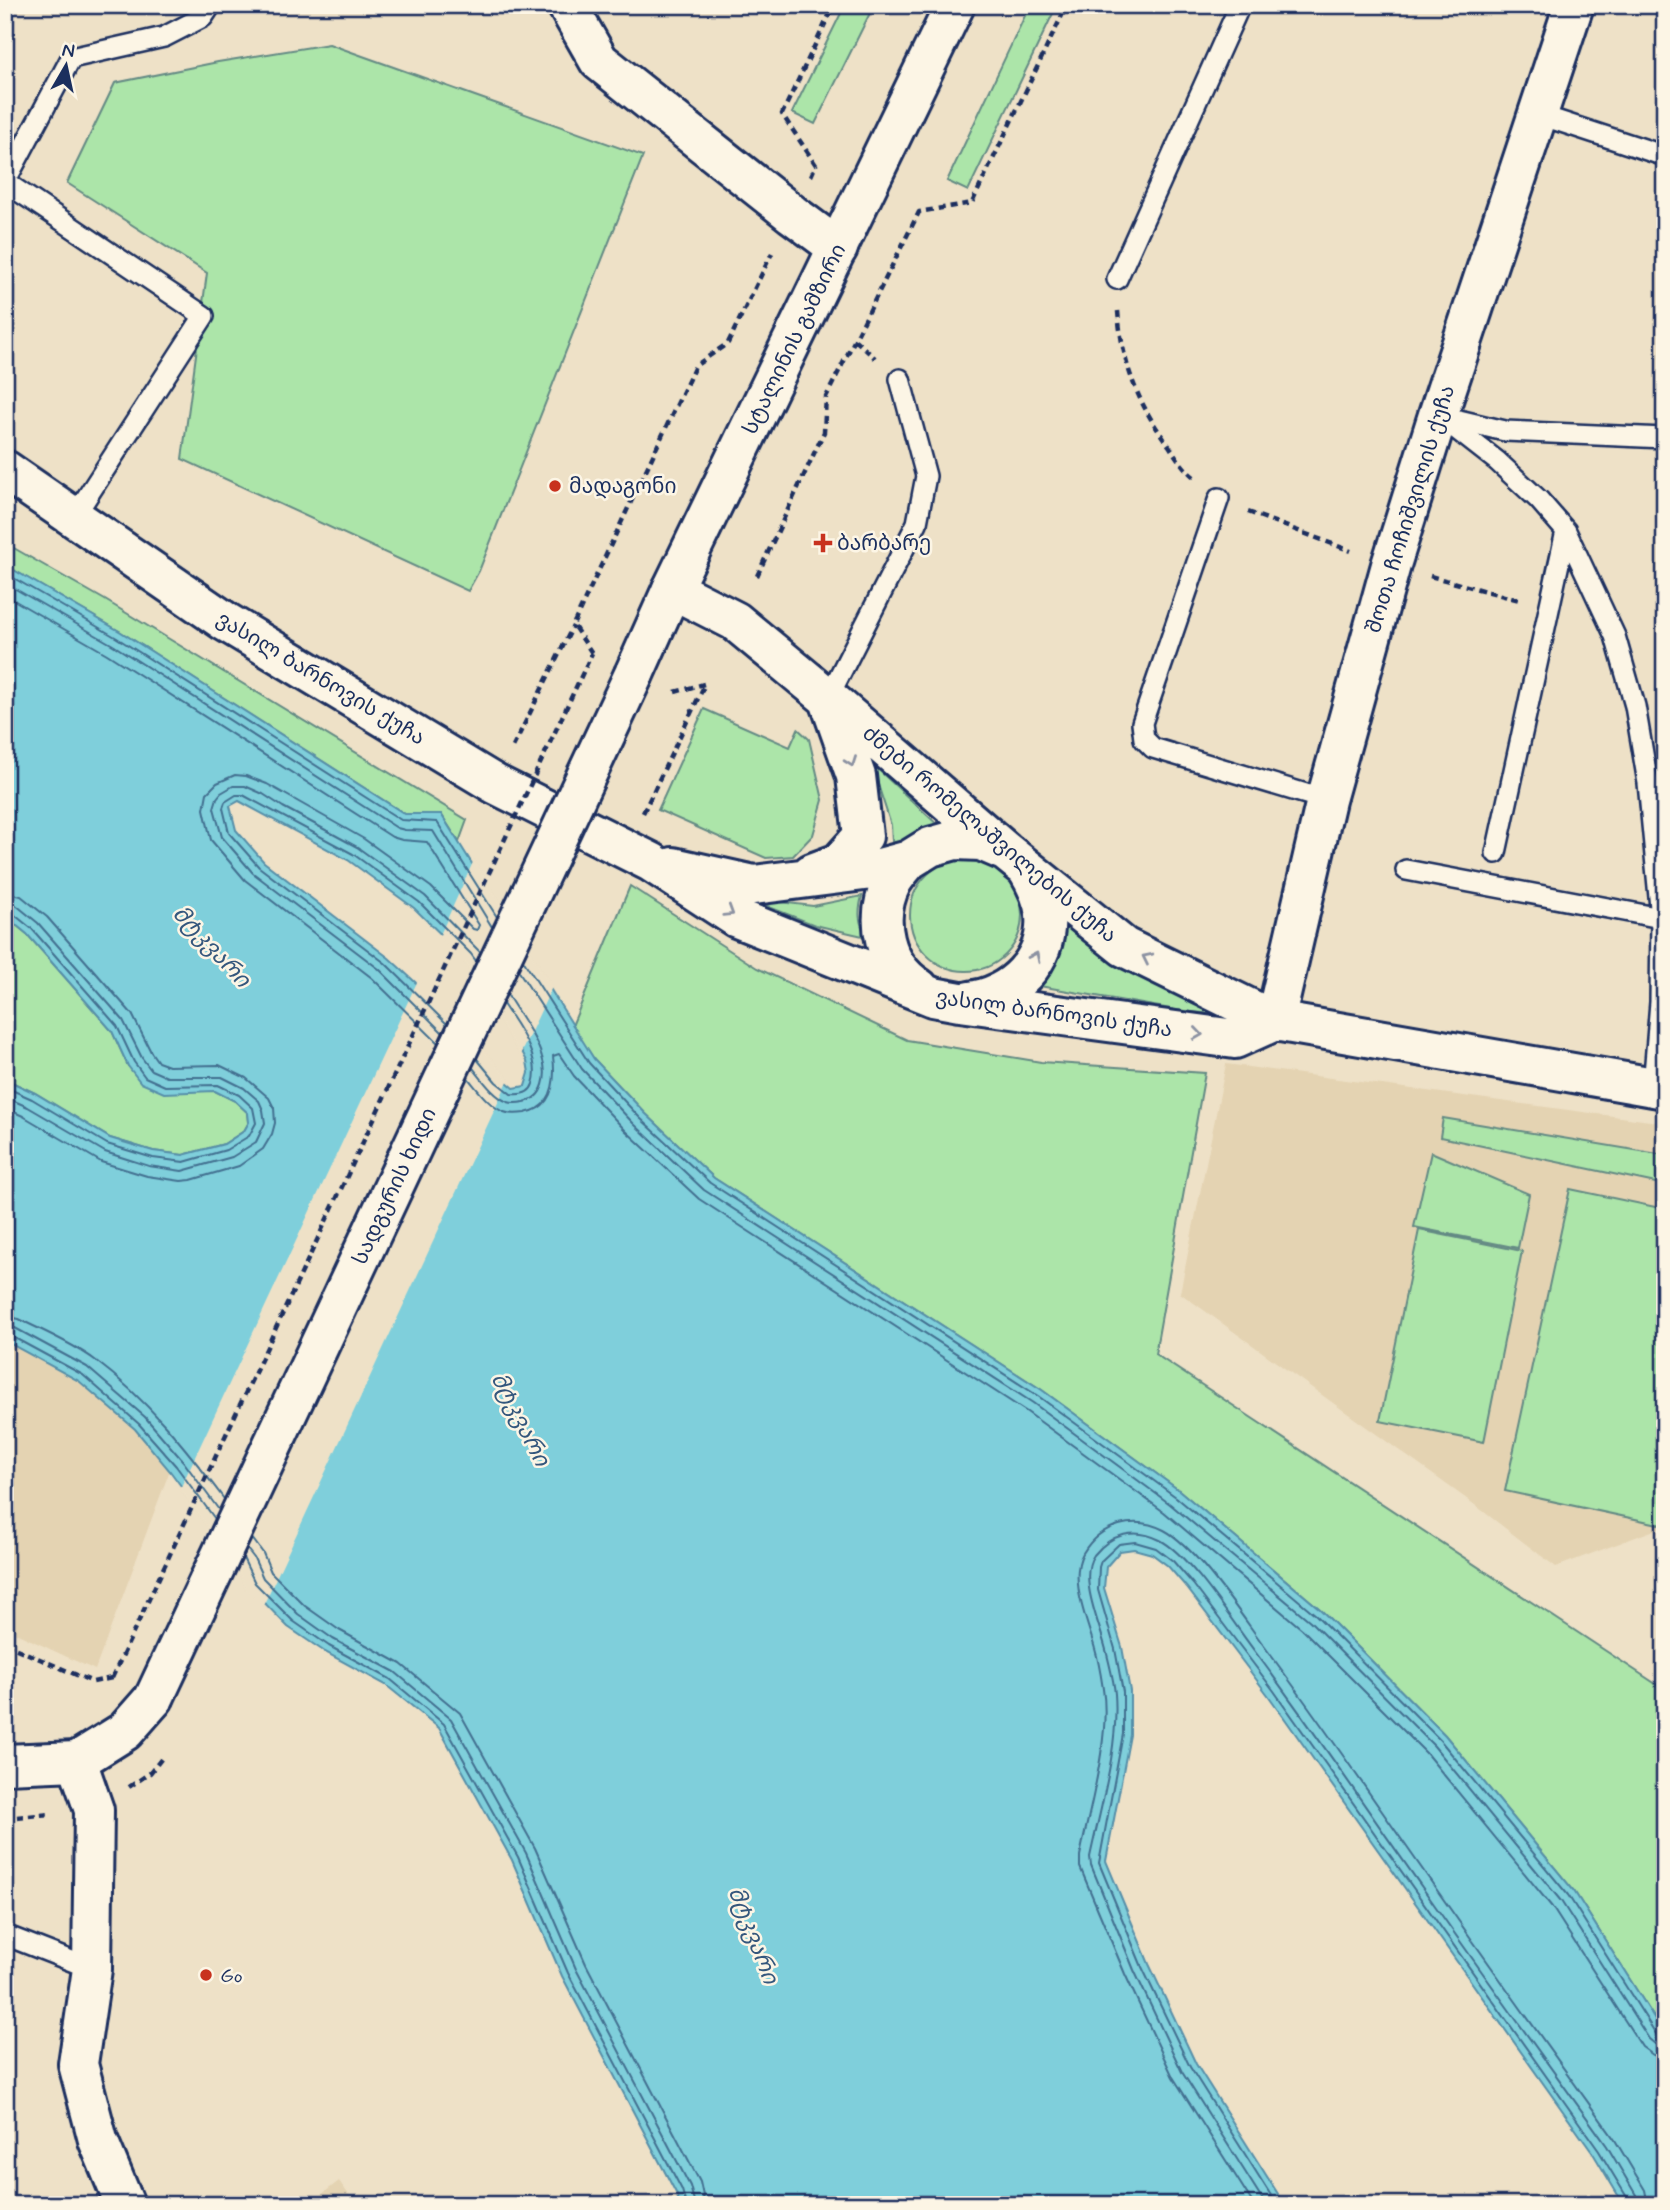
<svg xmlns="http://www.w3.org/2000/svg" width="1670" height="2210" viewBox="0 0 1670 2210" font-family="Mynerve,'Noto Sans Georgian',sans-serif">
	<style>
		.built { fill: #e4d3b2 }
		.green { fill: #ace5a9; stroke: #648a84; stroke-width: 2 }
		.water { fill: #7fcfdb; stroke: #578fa9; stroke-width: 2; fill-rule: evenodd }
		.pier { fill: #eee1c7 }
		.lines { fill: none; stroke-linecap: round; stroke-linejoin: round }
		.shore { stroke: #436f90; stroke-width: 2 }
		.service-casing { stroke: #1b2f5e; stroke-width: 24 }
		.minor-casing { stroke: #1b2f5e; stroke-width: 44 }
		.tertiary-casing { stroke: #1b2f5e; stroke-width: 44 }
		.secondary-casing { stroke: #1b2f5e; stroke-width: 44 }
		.path { stroke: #1b2f5e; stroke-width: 4.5; stroke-dasharray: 7 5; stroke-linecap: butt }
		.service { stroke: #fcf5e5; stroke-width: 19 }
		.minor { stroke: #fcf5e5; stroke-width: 38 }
		.tertiary { stroke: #fcf5e5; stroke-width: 38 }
		.secondary { stroke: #fcf5e5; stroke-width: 38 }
		.secondary-bridge-casing { stroke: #1b2f5e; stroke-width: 44; stroke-linecap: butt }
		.path-bridge { stroke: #1b2f5e; stroke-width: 4.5; stroke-dasharray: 7 5; stroke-linecap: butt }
		.secondary-bridge { stroke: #fcf5e5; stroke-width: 38 }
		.oneway { stroke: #8c92a2 }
		.poi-dot { fill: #c8321e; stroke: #fcf5e5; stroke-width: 2.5 }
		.labels { text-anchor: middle; stroke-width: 5; stroke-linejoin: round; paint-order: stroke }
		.street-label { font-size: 21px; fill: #1b2f5e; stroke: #fcf5e5 }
		.poi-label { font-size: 21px; fill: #1b2f5e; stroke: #fcf5e5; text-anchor: start }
		.water-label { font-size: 23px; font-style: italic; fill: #34577d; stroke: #fcf5e5 }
	</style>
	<rect width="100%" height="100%" fill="#eee1c7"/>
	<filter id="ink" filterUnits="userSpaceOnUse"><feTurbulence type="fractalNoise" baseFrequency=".0143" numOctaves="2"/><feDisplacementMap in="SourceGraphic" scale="14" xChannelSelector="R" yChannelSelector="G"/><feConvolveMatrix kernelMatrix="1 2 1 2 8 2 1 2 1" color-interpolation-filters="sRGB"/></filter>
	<g filter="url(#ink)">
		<path class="built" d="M 1226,1064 L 1665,1123 L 1665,1526 L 1556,1567 L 1471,1502 L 1180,1293 Z
			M 5,1341 L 79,1381 L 135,1429 L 170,1470 L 95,1670 L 5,1628 Z
			M 339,2181 L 356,2205 L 308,2205 Z"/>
		<path class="green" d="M 845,5 L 874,5 L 815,124 L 792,113 Z
			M 1030,5 L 1057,5 L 968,191 L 947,181 Z
			M 329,44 L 643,156 L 479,571 L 468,591 L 182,459 L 207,273 L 67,183 L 115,83 L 218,62 Z
			M 5,543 L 105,600 L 467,820 L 459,842 L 441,814 L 405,814 L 121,632 L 5,565 Z
			M 704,709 L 790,747 L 798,729 L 809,739 L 823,800 L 813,835 L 793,856 L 766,858 L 658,810 Z
			M 871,763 L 940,827 L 893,857 L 891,825 Z
			M910 915a56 56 0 1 1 112 0a56 56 0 1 1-112 0Z
			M 630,886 L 757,968 L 907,1040 L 1041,1062 L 1205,1073 L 1155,1354 L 1665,1690 L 1665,2035 L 1574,1891 L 1445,1735 L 1320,1609 L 1180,1491 L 1042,1390 L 714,1178 L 645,1113 L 594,1059 L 572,1026 Z
			M 862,896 C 858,912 858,923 867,937 L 815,925 L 746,898 L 813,906 Z
			M 1059,913 L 1243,1017 L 1182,1011 L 1028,984 Z
			M 5,916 L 27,934 L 112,1031 L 128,1066 L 192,1091 L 215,1091 L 235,1101 L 248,1113 L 249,1122 L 244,1131 L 224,1144 L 183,1155 L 153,1151 L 110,1138 L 35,1093 L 5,1079 Z
			M 1443,1118 L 1665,1155 L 1665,1185 L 1440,1137 Z
			M 1431,1152 L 1529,1194 L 1518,1248 L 1414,1227 Z
			M 1570,1189 L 1665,1209 L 1665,1517 L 1663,1525 L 1505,1491 Z
			M 1419,1230 L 1522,1251 L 1484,1442 L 1380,1421 Z"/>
		<path class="water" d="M 5,565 L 121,632 L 405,814 L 441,814 L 594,1059 L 645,1113 L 714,1178 L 1042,1390 L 1180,1491 L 1320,1609 L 1445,1735 L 1574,1891 L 1665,2035 L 1665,2205 L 1624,2205 L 1594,2155 L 1268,1695 L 1187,1588 L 1168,1566 L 1152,1554 L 1134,1549 L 1120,1551 L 1106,1567 L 1104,1588 L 1122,1647 L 1130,1691 L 1130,1735 L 1106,1861 L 1149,1964 L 1196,2064 L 1285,2205 L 680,2205 L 676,2193 L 562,1976 L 512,1860 L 439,1728 L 386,1685 L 325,1652 L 288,1627 L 249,1587 L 240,1566 L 170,1471 L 135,1429 L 79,1381 L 5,1341 L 5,1079 L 35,1093 L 110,1138 L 153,1151 L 183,1155 L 224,1144 L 244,1131 L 249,1122 L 248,1113 L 235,1101 L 215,1091 L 164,1093 L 141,1083 L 128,1066 L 112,1031 L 27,934 L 5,916 ZM 239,801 L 348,860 L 414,908 L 466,959 L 509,1027 L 527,1061 L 529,1073 L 525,1086 L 514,1088 L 501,1077 L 426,992 L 389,958 L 264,862 L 236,830 L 230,806 Z"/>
		<path class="pier" d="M 474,860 L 552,987 L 520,1055 L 464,962 L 439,937 Z
			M 418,980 L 456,1018 L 509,1079 L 263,1606 L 246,1589 L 237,1568 L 180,1489 Z"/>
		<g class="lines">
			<path class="shore" d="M 5,573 L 117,638 L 401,820 L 437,822 L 497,917
				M 5,583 L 113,645 L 397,828 L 405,830 L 433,831 L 492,927
				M 5,595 L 107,654 L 392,837 L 402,840 L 427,842 L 479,925 L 477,930 L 473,929 L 431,887 L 364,839 L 267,784 L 246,776 L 235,775 L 217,783 L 207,793 L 204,809 L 211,840 L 245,880 L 372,978 L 438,1043
				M 5,892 L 21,896 L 47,917 L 132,1014 L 151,1052 L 158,1062 L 169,1066 L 219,1065 L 246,1078 L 269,1098 L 274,1108 L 275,1123 L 272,1134 L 263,1149 L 239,1166 L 191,1180 L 181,1181 L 147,1176 L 101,1162 L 23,1116 L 5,1108
				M 5,903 L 16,905 L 38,923 L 123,1020 L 142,1058 L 151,1070 L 167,1077 L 222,1077 L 244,1088 L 259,1101 L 263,1110 L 265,1123 L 256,1142 L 232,1157 L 182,1171 L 149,1166 L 105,1152 L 28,1107 L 5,1097
				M 5,911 L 11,912 L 32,929 L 117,1026 L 134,1062 L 145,1077 L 165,1086 L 218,1085 L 239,1095 L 253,1108 L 256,1123 L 249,1136 L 226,1150 L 184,1162 L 153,1158 L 107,1144 L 32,1099 L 5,1087
				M 523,960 L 589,1063 L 640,1118 L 710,1183 L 1038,1396 L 1176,1497 L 1316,1615 L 1440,1740 L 1568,1895 L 1656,2034 L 1665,2037
				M 518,970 L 582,1069 L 634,1124 L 704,1190 L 1033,1403 L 1170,1504 L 1310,1621 L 1434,1746 L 1561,1901 L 1649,2039 L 1655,2044 L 1665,2046
				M 447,1024 L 385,963 L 259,867 L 229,833 L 223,808 L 225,802 L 236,795 L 243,795 L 353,854 L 419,902 L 471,954 L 476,961
				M 443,1033 L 379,969 L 253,873 L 222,837 L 214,808 L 217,798 L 221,793 L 233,786 L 245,786 L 263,794 L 283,807 L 357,847 L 425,896 L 480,952
				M 477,1059 L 496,1082 L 511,1094 C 520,1095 530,1094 533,1084 C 542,1057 517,1026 503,1004
				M 473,1068 C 482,1079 494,1097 508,1102 C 513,1104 519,1103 524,1102 C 545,1098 548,1074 542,1057 C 536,1036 518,1013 507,994
				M 468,1078 C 478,1090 489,1106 504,1112 C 511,1115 518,1114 525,1113 C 554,1108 556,1080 553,1056 L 559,1054 L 574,1076 L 626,1131 L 699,1199 L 1027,1412 L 1164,1512 L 1302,1629 L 1426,1753 L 1552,1907 L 1642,2047 L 1653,2055 L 1665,2057
				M 5,1316 L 19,1319 C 43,1331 74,1344 95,1360 C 147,1399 186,1448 224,1499
				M 5,1326 L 15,1328 L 87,1367 L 145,1417 L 183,1461 L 219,1510
				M 5,1335 L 11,1336 L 83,1375 L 139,1424 L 176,1466 L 215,1519
				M 252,1538 L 263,1553 L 271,1572 L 305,1606 L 339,1630 L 401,1664 L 460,1713 L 535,1848 L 586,1964 L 700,2182 L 705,2205
				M 247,1549 L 254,1558 L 263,1578 L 298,1614 L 333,1639 L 395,1672 L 451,1719 L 526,1853 L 576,1969 L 690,2186 L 695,2205
				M 243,1558 L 255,1583 L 293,1621 L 329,1646 L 390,1679 L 444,1724 L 518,1857 L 568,1973 L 682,2190 L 686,2205
				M 1254,2205 L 1173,2077 L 1125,1974 L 1080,1867 L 1080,1856 C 1089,1810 1111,1735 1103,1689 C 1101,1676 1099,1662 1095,1649 C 1088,1623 1068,1579 1083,1553 C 1100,1524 1135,1515 1164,1530 C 1198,1548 1243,1618 1267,1650 C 1324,1726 1377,1805 1432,1883 C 1492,1969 1554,2055 1615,2140 L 1645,2190 L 1648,2205
				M 1266,2205 L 1182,2072 L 1134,1970 L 1091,1865 L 1090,1857 C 1101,1805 1119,1746 1115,1694 C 1114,1681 1110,1667 1107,1654 C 1102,1629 1077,1578 1094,1555 C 1111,1534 1135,1527 1160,1540 C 1191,1556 1233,1623 1256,1653 C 1314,1730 1368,1811 1424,1890 C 1484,1976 1546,2061 1607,2146 L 1636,2195 L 1638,2205
				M 1277,2205 L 1190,2067 L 1142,1967 L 1099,1863 L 1123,1734 L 1123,1692 L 1115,1649 L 1098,1590 L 1099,1567 L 1101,1561 L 1119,1544 L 1135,1542 L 1156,1548 L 1173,1561 L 1193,1584 L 1274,1691 L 1599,2151 L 1628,2199 L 1629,2205"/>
			<g class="service-casing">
				<path id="service" d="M 1537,114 L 1665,156
					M 5,182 L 204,316 L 74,517
					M 5,182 L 71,58 L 164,37 L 203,17 L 211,5
					M 1117,279 L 1240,5
					M 1438,415 L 1497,461 L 1539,500 L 1566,531 L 1615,636 L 1635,706 L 1648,783 L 1661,918 L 1660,1002 L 1653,1087
					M 1446,417 L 1505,431 L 1665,438
					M 1219,498 L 1142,723 L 1144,739 L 1153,748 L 1326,800
					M 828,698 L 917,523 L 926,476 L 900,379
					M 1496,853 L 1566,531
					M 1406,870 L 1661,918
					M 5,1935 L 92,1969"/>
			</g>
			<g class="minor-casing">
				<path id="minor" d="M 567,5 L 599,61 L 792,214 L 838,248
					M 1275,1021 L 1326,800 L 1391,565 L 1438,415 L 1574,5
					M 77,1761 L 94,1810 L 92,1969 L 78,2064 L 98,2140 L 125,2205"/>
			</g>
			<g class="tertiary-casing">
				<path id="tertiary" d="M 5,470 L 226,622 L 495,784 L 651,862 L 737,918 L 933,997 L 960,1002 L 1235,1039 L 1275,1021
					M 672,589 L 735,621 L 828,698 L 1005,851 L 1124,947 L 1275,1021 L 1665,1089
					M 909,860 C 903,867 896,875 892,882 C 873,919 884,966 919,988
					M 673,867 L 754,885 L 872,870 L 909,860 L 930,847 L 955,840 L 981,841 L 1002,850
					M 812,873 L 839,863 L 863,836 L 856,776 L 829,700
					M 969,1001 C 1012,996 1049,961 1045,915 C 1043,898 1036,884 1027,869"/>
			</g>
			<g class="secondary-casing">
				<path id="secondary" d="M 634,674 L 672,589 L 955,5
					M 5,1764 L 77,1761 L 125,1731 L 154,1698"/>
			</g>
			<path class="path" d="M 811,176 L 816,165 L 782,114 L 834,5
				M 1118,311 C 1122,364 1138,405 1170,447 C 1177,458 1184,469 1194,477
				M 855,340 L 875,358
				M 1248,512 L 1351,551
				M 757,576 L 824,432 L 826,397 L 919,212 L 972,203 L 1067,5
				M 1430,576 L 1519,600
				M 592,653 L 573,625 L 695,366 L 728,343 L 772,253
				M 675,692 L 704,684
				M 513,747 L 573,626
				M 643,813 L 705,684
				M 5,1644 L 93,1682 L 112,1678
				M 129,1787 L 150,1773 L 162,1758
				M 5,1818 L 51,1814"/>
			<use href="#service" class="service"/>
			<use href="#minor" class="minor"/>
			<use href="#tertiary" class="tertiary"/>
			<use href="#secondary" class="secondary"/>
			<g class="secondary-bridge-casing">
				<path id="secondary-bridge" d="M 154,1698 L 634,674"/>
			</g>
			<path class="path-bridge" d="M 112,1678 L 592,653"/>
			<use href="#secondary-bridge" class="secondary-bridge"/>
		</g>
		<defs><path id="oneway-chevron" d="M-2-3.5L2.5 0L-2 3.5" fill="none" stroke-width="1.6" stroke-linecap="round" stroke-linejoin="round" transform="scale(1.75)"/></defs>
		<g class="oneway">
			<use href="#oneway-chevron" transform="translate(851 762) rotate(70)"/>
			<use href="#oneway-chevron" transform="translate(729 912) rotate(32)"/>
			<use href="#oneway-chevron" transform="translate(1035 957) rotate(-64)"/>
			<use href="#oneway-chevron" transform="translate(1147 958) rotate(-154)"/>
			<use href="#oneway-chevron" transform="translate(1198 1034) rotate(8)"/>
		</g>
	</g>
	<g class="poi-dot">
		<circle cx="555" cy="486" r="7"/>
		<path d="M819.5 532.5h7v7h7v7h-7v7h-7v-7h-7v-7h7z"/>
		<circle cx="206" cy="1975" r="7"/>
	</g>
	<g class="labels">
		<g class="street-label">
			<text transform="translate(794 339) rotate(-64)" y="7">სტალინის გამზირი</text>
			<text transform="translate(1410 509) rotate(-73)" y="7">შოთა ჩოჩიშვილის ქუჩა</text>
			<text transform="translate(321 678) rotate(31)" y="7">ვასილ ბარნოვის ქუჩა</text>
			<text transform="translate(990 834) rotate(40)" y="7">ძმები რომელაშვილების ქუჩა</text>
			<text transform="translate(1054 1013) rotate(8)" y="7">ვასილ ბარნოვის ქუჩა</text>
			<text transform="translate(394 1186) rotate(-65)" y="7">სადგურის ხიდი</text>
		</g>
		<g class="poi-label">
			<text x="569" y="493">მადაგონი</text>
			<text x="837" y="550">ბარბარე</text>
			<text x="220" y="1982">Go</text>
		</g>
		<g class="water-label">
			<text transform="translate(212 946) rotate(47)" y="8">მტკვარი</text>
			<text transform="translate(521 1419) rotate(63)" y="8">მტკვარი</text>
			<text transform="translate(754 1935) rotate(69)" y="8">მტკვარი</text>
		</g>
	</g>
	<rect width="1670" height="2210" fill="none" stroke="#fcf5e5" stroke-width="28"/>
	<rect x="14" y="14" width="1642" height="2182" fill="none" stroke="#1b2f5e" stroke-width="2.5" filter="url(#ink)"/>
	<g transform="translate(66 66) rotate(9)" stroke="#fcf5e5" stroke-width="5" paint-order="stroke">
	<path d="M0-5L12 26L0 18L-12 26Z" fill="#1b2f5e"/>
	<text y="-10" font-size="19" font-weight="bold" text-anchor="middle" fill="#1b2f5e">N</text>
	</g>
</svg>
